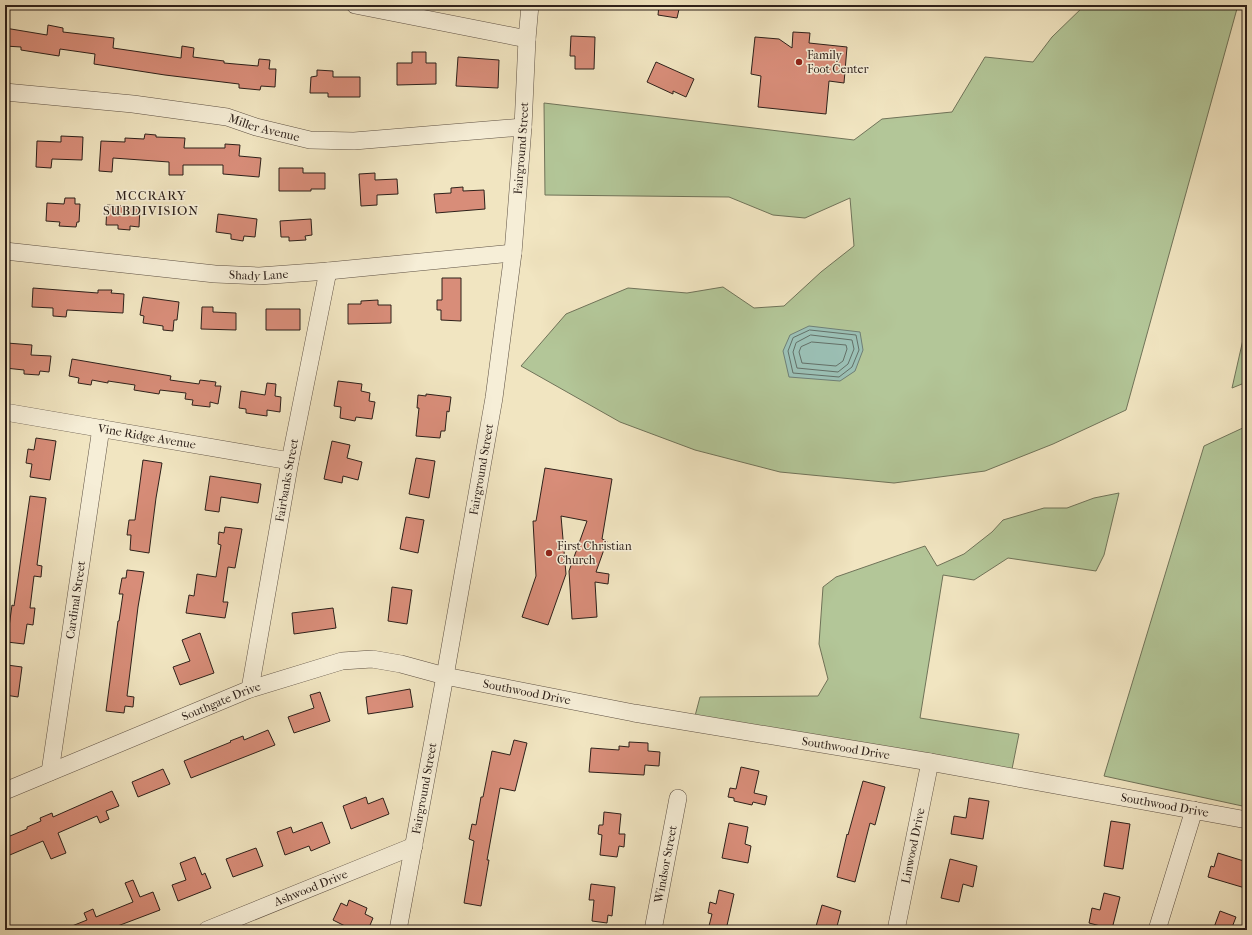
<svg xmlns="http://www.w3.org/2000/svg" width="1252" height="935" viewBox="0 0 1252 935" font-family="'IM FELL French Canon',serif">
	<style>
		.green { fill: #b3c698; stroke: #707359 }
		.water { fill: #9bbfb4; stroke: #6f7f76 }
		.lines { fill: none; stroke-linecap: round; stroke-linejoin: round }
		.shore { stroke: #647067; stroke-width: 1 }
		.building { fill: #d88d79; stroke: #2d201a }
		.minor-casing { stroke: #5e5144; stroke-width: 18 }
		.minor { stroke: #f6eed7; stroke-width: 17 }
		.poi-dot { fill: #8f2418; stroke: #f6eed7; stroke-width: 1.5 }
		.labels { text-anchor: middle; stroke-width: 3; stroke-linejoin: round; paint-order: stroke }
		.poi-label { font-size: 12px; fill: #2d201a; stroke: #f6eed7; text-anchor: start }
		.street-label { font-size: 12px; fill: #2d201a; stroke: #f6eed7 }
		.neighbourhood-label { font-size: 13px; letter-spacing: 1px; fill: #2d201a; stroke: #f6eed7 }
	</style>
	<rect width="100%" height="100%" fill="#f1e5c1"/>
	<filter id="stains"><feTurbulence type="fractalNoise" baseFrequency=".005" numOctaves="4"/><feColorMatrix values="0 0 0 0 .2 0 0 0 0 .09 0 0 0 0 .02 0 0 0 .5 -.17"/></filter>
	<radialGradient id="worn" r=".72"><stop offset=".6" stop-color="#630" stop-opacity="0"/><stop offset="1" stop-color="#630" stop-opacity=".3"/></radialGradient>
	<path class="green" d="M 1085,5 L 1238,5 L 1126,410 L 1053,444 L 985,471 L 894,483 L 780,472 L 695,450 L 620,422 L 521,366 L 566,314 L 628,288 L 687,293 L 723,287 L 754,308 L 784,306 L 821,272 L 854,246 L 850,198 L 805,218 L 773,215 L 729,197 L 545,195 L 544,103 L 854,140 L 882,119 L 952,112 L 985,57 L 1033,62 L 1052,37 Z
		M 1247,322 L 1247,382 L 1232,388 Z
		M 1247,426 L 1247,807 L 1104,776 L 1204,446 Z
		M 1119,493 L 1104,555 L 1096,571 L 1008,558 L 974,580 L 943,575 L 920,718 L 1019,734 L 1012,769 L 695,716 L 700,697 L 818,696 L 828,679 L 819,644 L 823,587 L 836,577 L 925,546 L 937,566 L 964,554 L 992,532 L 1003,520 L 1044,508 L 1067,508 L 1094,498 Z"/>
	<path class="water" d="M 809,326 L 860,332 L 863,350 L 855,371 L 840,381 L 789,377 L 783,351 L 790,335 Z"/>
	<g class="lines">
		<path class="shore" d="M 810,330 L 856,335 L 859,350 L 852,367 L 839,377 L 793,373 L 788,351 L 793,338 Z
			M 811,335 L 852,340 L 854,349 L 848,364 L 838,372 L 797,368 L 793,352 L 796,343 Z
			M 812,342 L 846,345 L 847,349 L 843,361 L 836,366 L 802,363 L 799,352 L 801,347 Z"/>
	</g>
	<path class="building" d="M 659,5 L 680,5 L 677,18 L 658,15 Z
		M 48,25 L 63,28 L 63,32 L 114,38 L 113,48 L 181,58 L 182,46 L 194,48 L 193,57 L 224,61 L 224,63 L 258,66 L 259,59 L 270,60 L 269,69 L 276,69 L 275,87 L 261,86 L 260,90 L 239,88 L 239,84 L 165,75 L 94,64 L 95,54 L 60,49 L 59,56 L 21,50 L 21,47 L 5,46 L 5,28 L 47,35 Z
		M 793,32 L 810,33 L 809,43 L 847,47 L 844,83 L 829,81 L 826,114 L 758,107 L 761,76 L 751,74 L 755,37 L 779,39 L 792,48 Z
		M 571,36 L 595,37 L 594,69 L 575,69 L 575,56 L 570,56 Z
		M 412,52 L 426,52 L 426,63 L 436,63 L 436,84 L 397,85 L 397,63 L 412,63 Z
		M 458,57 L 499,60 L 498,88 L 456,86 Z
		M 656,62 L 694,79 L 686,97 L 673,91 L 673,94 L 647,82 Z
		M 317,70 L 333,71 L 333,77 L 360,77 L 360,97 L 328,97 L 328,93 L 310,93 L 311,77 L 317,76 Z
		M 145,134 L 156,135 L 156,137 L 185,138 L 184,148 L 225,148 L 225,144 L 240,145 L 239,156 L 261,158 L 259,177 L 223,174 L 223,165 L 183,165 L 183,175 L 169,175 L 169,162 L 113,158 L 112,172 L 99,171 L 101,141 L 125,142 L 125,138 L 144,139 Z
		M 61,136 L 83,137 L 82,160 L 52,159 L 51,168 L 36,167 L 37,141 L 61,142 Z
		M 279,168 L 303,168 L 303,173 L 325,173 L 325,189 L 311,189 L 311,191 L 279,191 Z
		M 375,173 L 375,180 L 397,179 L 398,194 L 377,195 L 377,205 L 361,206 L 359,174 Z
		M 463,187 L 463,191 L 484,190 L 485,209 L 436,213 L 434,194 L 451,193 L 451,188 Z
		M 65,198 L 75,198 L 75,204 L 80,204 L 79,222 L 77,222 L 76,227 L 59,226 L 60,222 L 46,221 L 47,203 L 64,204 Z
		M 107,205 L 140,207 L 139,227 L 130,226 L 130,230 L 118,229 L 118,225 L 106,225 Z
		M 218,214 L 257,219 L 255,237 L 244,236 L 243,241 L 231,239 L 231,234 L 216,232 Z
		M 311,219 L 312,235 L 305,236 L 306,240 L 289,241 L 289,237 L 281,237 L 280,221 Z
		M 442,278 L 461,278 L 461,321 L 441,320 L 441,310 L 437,310 L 437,300 L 442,300 Z
		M 33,288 L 98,293 L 98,290 L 112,290 L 111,293 L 124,294 L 123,313 L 67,310 L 66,317 L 53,316 L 53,308 L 32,307 Z
		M 143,297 L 179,302 L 177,320 L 174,320 L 173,331 L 163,330 L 163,326 L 143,323 L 144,316 L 140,315 Z
		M 378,300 L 378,305 L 391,305 L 391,323 L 348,324 L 348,304 L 361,304 L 361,301 Z
		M 202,307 L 213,307 L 213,312 L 236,313 L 236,330 L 201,329 Z
		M 266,309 L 300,309 L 300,330 L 266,330 Z
		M 7,343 L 32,345 L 31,355 L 51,356 L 49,372 L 40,371 L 39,375 L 24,374 L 24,370 L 5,368 Z
		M 72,359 L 171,376 L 170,380 L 199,384 L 200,380 L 216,382 L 215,386 L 221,386 L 218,404 L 210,402 L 210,407 L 192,405 L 193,400 L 185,399 L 186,393 L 160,390 L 159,394 L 134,390 L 135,385 L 108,381 L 108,383 L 92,380 L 91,385 L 78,383 L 79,378 L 69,376 Z
		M 338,381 L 362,384 L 361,391 L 370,393 L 369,401 L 375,402 L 372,419 L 356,417 L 355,421 L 340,418 L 341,407 L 334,406 Z
		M 267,383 L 276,384 L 275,396 L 281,397 L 280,412 L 267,410 L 267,416 L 246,413 L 246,409 L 239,408 L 241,391 L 265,395 Z
		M 426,394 L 451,397 L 449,412 L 447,411 L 445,431 L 441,431 L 440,438 L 416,436 L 419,408 L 417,408 L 418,395 L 426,396 Z
		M 36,438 L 56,441 L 50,480 L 30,477 L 32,464 L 26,463 L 28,449 L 34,450 Z
		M 332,441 L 350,445 L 347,458 L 362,462 L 358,480 L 343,476 L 342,483 L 324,479 Z
		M 416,458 L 435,461 L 429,498 L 409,494 Z
		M 143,460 L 162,463 L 156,498 L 149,553 L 130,550 L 131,535 L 127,535 L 129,520 L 135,520 Z
		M 545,468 L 612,479 L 602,539 L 607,541 L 596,572 L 609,574 L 608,584 L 595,582 L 597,617 L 572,619 L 569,571 L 587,521 L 561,516 L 566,574 L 548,625 L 522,617 L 536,576 L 533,521 L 536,521 Z
		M 210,476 L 261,484 L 258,503 L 221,497 L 219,512 L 205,510 Z
		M 30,496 L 46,498 L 37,565 L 42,566 L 41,577 L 34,576 L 30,608 L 35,608 L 33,625 L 27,624 L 24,644 L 7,642 L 12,605 L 14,606 Z
		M 406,517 L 424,520 L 418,553 L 400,549 Z
		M 225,527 L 242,529 L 235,568 L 228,567 L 223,602 L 228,602 L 225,618 L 186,613 L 189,595 L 194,596 L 197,574 L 216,577 L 221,545 L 218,544 L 219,532 L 224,533 Z
		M 127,570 L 144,572 L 138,607 L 127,696 L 134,697 L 133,707 L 125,706 L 124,713 L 106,711 L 118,621 L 119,621 L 123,594 L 119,594 L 122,578 L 126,578 Z
		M 392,587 L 412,590 L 407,624 L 388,621 Z
		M 333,608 L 336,628 L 294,634 L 292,613 Z
		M 200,633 L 214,673 L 180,685 L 173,667 L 190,661 L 182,640 Z
		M 7,665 L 22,667 L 18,697 L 5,695 L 5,672 L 6,672 Z
		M 410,689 L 413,707 L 368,714 L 366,697 Z
		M 320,692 L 330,721 L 294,733 L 288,717 L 314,708 L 310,695 Z
		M 268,730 L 275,745 L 191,778 L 184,761 L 231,742 L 230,741 L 243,736 L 244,740 Z
		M 514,740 L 527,743 L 515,791 L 500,788 L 487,860 L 489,860 L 481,906 L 464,903 L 474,841 L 469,839 L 472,824 L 476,825 L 481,797 L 483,797 L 492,751 L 510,755 Z
		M 629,742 L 648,743 L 648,751 L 660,752 L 659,766 L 645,765 L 644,775 L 589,772 L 591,748 L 619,750 L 619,746 L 629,747 Z
		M 741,767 L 759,771 L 754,793 L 767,796 L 765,805 L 753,802 L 752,805 L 734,801 L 734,798 L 728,797 L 730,788 L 736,789 Z
		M 163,769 L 170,784 L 138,797 L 132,782 Z
		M 863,781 L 885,787 L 875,825 L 870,823 L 855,882 L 837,877 L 847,834 L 848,835 Z
		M 112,791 L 119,806 L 106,811 L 109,819 L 100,823 L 97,816 L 58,833 L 66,853 L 51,859 L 43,841 L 5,857 L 5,838 L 27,829 L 27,827 L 41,821 L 40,818 L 52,813 L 53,817 Z
		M 366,797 L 368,804 L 383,798 L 389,814 L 351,829 L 343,806 Z
		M 969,798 L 989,801 L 983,839 L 951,834 L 954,816 L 966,818 Z
		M 604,812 L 621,814 L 619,834 L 625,834 L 624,847 L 619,846 L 617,857 L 600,855 L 602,835 L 598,834 L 599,825 L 603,825 Z
		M 1111,821 L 1130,824 L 1123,869 L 1104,866 Z
		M 322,822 L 330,843 L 311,851 L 309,846 L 285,855 L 277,832 L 291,827 L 293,833 Z
		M 729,823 L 748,827 L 745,844 L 751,846 L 748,863 L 722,858 Z
		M 256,848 L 263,866 L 233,877 L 226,859 Z
		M 1218,853 L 1247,862 L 1247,881 L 1245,888 L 1208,877 L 1211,866 L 1214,867 Z
		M 195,857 L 202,875 L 205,873 L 211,888 L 178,901 L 172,885 L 186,880 L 180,863 Z
		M 950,859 L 977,866 L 973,887 L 963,884 L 959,902 L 941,898 Z
		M 133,880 L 140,897 L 153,892 L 160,910 L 107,930 L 62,930 L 87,920 L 84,913 L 93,909 L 96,917 L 133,902 L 125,883 Z
		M 591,884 L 615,887 L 612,916 L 608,915 L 607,923 L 592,921 L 594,900 L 589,900 Z
		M 719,890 L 734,894 L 726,930 L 708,930 L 712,914 L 708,913 L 710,902 L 716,904 Z
		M 1104,893 L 1120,897 L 1112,929 L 1089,923 L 1092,908 L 1100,910 Z
		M 349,900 L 367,908 L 365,914 L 373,918 L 368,930 L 353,930 L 333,920 L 341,903 L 347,906 Z
		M 822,905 L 841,911 L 836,930 L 815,930 Z
		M 1220,911 L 1236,917 L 1231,930 L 1213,930 Z"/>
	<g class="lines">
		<g class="minor-casing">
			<g id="minor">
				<path d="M 355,5 L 527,39"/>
				<path id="s1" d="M 5,92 L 133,104 L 227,117 L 256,127 L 310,140 L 354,141 L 523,127"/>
				<path id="s2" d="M 5,251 L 215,274 L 259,276 L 328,271 L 513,253"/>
				<path id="s3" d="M 5,412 L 290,461"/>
				<path id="s4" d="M 250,689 L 290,461 L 328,271"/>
				<path id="s5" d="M 50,772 L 101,428"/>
				<path id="s6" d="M 5,791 L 250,689 L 342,661 L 372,659 L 401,664 L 445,676 L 634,713 L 930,762 L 1247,820"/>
				<path id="s7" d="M 207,930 L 414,846"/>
				<path id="s8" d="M 398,930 L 445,676 L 494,398 L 513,253 L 523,127 L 527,39 L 530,5"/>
				<path id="s9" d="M 653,930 L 678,798"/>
				<path id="s10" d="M 896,930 L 930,762"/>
				<path d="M 1157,930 L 1194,810"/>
			</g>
		</g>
		<use href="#minor" class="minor"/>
	</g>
	<g class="poi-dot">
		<circle cx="799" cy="62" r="4"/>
		<circle cx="549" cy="553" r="4"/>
	</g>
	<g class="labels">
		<g class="poi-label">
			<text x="807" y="59">Family<tspan x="807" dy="14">Foot Center</tspan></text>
			<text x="557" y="550">First Christian<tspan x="557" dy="14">Church</tspan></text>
		</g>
		<g class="street-label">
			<text dy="4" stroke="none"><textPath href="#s1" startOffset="262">Miller Avenue</textPath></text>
			<text dy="4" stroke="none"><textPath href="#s8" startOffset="792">Fairground Street</textPath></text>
			<text dy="4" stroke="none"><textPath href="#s2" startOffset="255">Shady Lane</textPath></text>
			<text dy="4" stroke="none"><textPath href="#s3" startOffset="144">Vine Ridge Avenue</textPath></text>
			<text dy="4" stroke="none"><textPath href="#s8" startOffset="468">Fairground Street</textPath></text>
			<text dy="4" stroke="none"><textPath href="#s4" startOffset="212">Fairbanks Street</textPath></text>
			<text dy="4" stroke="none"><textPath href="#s5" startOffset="174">Cardinal Street</textPath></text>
			<text dy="4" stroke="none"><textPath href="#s6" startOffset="550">Southwood Drive</textPath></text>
			<text dy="4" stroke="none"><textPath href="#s6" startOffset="234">Southgate Drive</textPath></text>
			<text dy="4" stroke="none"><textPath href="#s6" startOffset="874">Southwood Drive</textPath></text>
			<text dy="4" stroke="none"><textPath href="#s8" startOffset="144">Fairground Street</textPath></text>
			<text dy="4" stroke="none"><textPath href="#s6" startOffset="1198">Southwood Drive</textPath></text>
			<text dy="4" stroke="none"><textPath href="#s10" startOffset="86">Linwood Drive</textPath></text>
			<text dy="4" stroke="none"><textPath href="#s9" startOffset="67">Windsor Street</textPath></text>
			<text dy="4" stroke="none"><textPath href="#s7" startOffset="112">Ashwood Drive</textPath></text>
		</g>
		<g class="neighbourhood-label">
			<text x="151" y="200">MCCRARY<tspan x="151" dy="15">SUBDIVISION</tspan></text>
		</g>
	</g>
	<rect width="1252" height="935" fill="none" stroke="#f1e5c1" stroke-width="20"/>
	<rect x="6" y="6" width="1240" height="923" fill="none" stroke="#2d201a" stroke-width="2"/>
	<rect x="10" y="10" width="1232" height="915" fill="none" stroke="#2d201a"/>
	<rect width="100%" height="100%" filter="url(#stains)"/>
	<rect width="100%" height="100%" fill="url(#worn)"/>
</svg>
